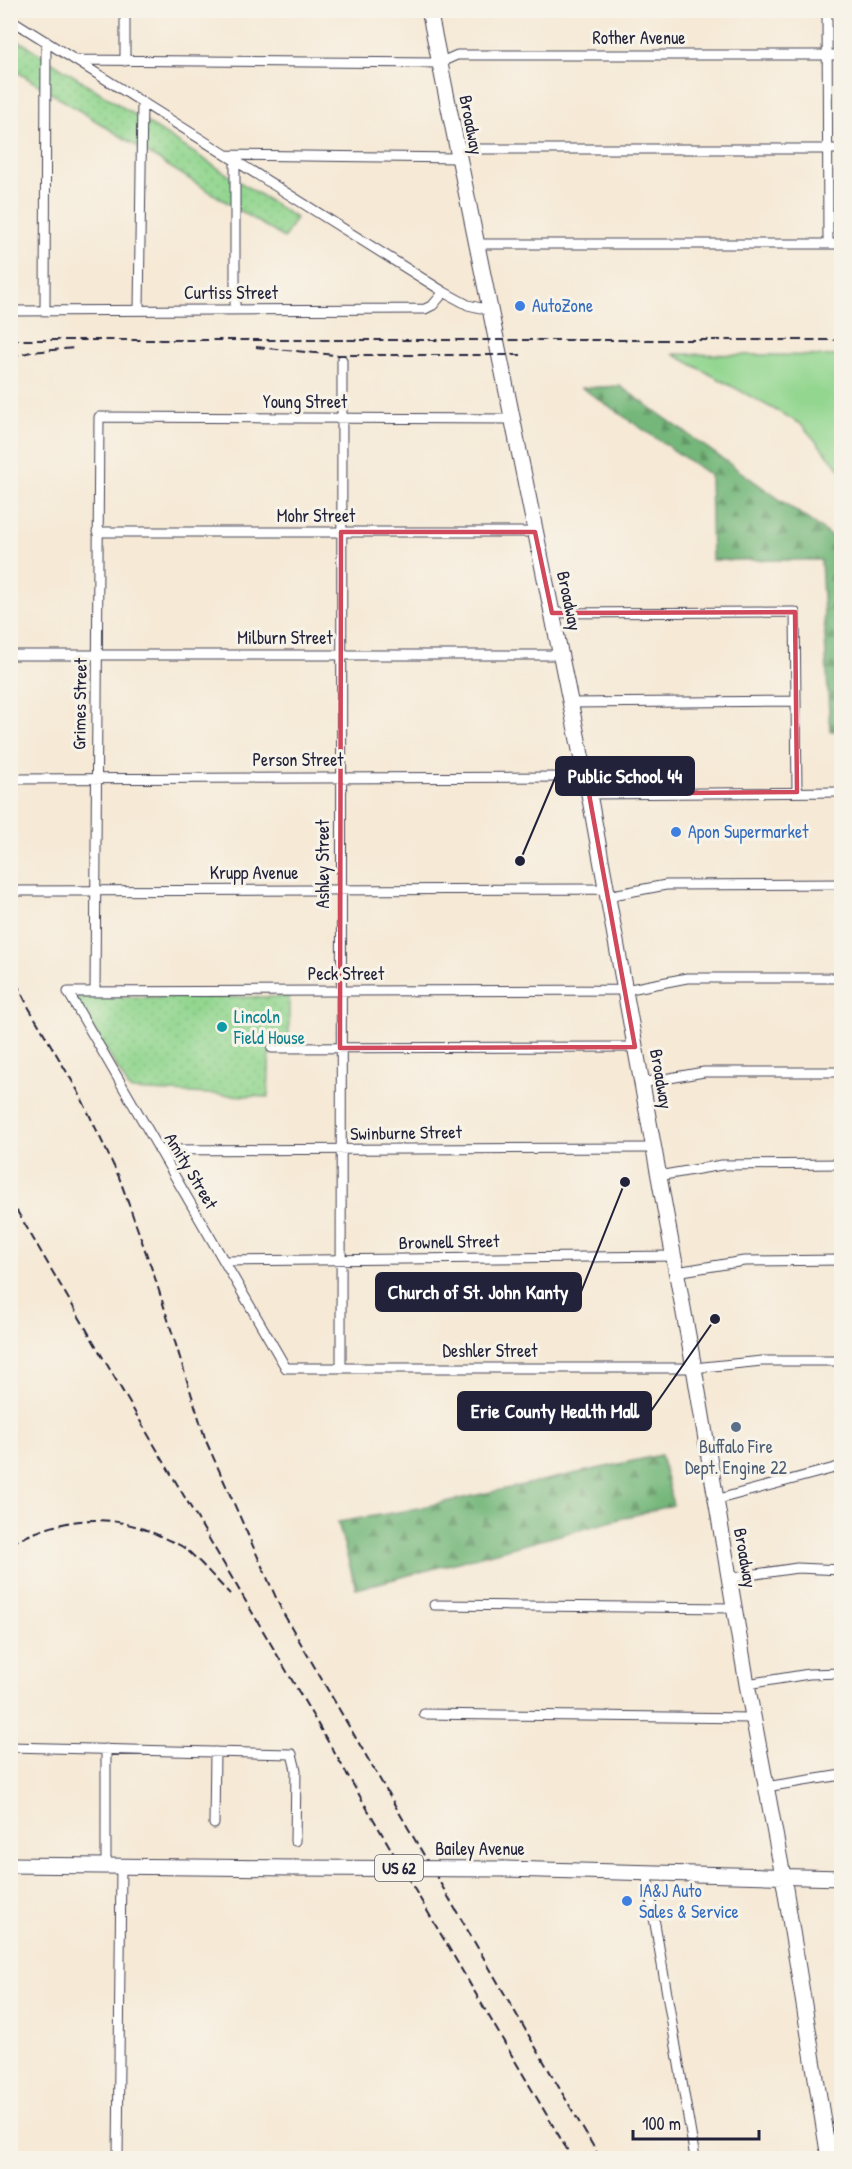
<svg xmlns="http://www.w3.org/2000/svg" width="852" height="2169" viewBox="0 0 852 2169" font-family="'Patrick Hand',sans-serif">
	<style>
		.green { fill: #92d68f; stroke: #5a7c65; stroke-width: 1.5 }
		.forest { fill: url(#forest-firs); stroke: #4c6c5a; stroke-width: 1.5 }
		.park { fill: url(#park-dots); stroke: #5a7c65; stroke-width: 1.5 }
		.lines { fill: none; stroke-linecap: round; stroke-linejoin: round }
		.minor-casing { stroke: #424052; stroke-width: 11 }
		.primary-casing { stroke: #424052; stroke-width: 17 }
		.minor { stroke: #fff; stroke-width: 9 }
		.primary { stroke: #fff; stroke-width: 15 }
		.rail { stroke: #22223b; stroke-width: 2; stroke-dasharray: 9 4.5; stroke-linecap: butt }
		.primary-bridge-casing { stroke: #424052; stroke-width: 17; stroke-linecap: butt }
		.primary-bridge { stroke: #fff; stroke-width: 15 }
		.marked { fill: none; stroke: #d1495b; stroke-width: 4.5; stroke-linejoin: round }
		.shop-dot { fill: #3f7fe0; stroke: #f7f3e8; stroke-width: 2 }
		.culture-dot { fill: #0f9aa8; stroke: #f7f3e8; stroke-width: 2 }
		.service-dot { fill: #5c6f8a; stroke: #f7f3e8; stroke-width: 2 }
		.labels { text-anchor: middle; stroke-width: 6; stroke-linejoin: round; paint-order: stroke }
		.shield { fill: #f7f3e8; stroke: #62616f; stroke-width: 1.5 }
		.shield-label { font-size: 16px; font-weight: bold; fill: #22223b }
		.street-label { font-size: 18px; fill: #22223b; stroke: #f7f3e8 }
		.shop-label { font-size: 18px; fill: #366cbe; stroke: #f7f3e8; text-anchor: start }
		.culture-label { font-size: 18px; fill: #0d838f; stroke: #f7f3e8; text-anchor: start }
		.service-label { font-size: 18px; fill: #4e5e75; stroke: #f7f3e8 }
		.leader { fill: none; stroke: #22223b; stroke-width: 2 }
		.callout-dot { fill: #22223b; stroke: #f7f3e8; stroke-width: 2 }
		.callout { fill: #22223b; stroke: #22223b; stroke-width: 2 }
		.callout-label { font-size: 20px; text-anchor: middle; font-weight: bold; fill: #fff }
	</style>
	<defs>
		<pattern id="forest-firs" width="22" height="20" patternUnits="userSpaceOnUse" patternTransform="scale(1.5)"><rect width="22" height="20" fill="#75b77a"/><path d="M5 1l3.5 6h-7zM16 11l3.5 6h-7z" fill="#609465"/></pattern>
		<pattern id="park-dots" width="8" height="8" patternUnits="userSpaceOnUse" patternTransform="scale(1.5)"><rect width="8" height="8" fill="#92d68f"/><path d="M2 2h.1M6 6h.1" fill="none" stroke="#7eb77c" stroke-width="1.8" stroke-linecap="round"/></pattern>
	</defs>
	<rect width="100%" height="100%" fill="#f7f3e8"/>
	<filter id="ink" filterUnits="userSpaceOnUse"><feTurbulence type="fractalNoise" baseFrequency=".0167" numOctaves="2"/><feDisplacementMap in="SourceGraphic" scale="12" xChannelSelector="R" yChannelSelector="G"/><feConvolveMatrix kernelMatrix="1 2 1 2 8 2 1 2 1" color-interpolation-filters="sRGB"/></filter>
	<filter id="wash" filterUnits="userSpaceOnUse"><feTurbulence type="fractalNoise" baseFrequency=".008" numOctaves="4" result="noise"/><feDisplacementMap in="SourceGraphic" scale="24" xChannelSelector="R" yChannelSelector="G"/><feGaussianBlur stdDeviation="1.35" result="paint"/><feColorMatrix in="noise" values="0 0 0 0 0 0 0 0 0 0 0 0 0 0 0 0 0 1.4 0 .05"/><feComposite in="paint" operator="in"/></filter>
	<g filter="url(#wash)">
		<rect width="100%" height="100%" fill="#f6e9d6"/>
		<path class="green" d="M 673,354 L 841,356 L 841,470 L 801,424 Z"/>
		<path class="forest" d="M 620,386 L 841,543 L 841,731 L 830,731 L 821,560 L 712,560 L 710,475 L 582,388 Z
			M 661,1455 L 673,1505 L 356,1589 L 338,1522 L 404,1511 Z"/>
		<path class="park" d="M 10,35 L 296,218 L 284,238 L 11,68 Z
			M 75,997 L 289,997 L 289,1042 L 270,1042 L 268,1097 L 130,1090 Z"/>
	</g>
	<g filter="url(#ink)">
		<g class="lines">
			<g class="minor-casing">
				<path id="minor" d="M 125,10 L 125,61
					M 827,10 L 828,244
					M 10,19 L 444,292 L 468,305 L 489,310
					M 76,60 L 439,63 L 457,55 L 842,55
					M 456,149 L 842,149
					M 227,155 L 458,158
					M 475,244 L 842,244
					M 139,310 L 142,102
					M 235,310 L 235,161
					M 10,311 L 425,309 L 433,305 L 444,292
					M 45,311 L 46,41
					M 97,532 L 535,532
					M 552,613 L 795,612 L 797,792
					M 10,655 L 560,655
					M 570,703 L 796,701
					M 10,779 L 586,777
					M 589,794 L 842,792
					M 10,891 L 606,889
					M 607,896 L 666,885 L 842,884
					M 842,978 L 687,978 L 625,990 L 68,992 L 286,1368 L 694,1368 L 762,1361 L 842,1361
					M 95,992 L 99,417 L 511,419
					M 272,1048 L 635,1047
					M 641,1083 L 704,1072 L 842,1072
					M 159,1150 L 653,1148
					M 658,1176 L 722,1165 L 842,1164
					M 225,1261 L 674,1256
					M 676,1272 L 744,1261 L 842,1260
					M 341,1368 L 342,360
					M 715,1500 L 842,1466
					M 729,1578 L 797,1568 L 842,1570
					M 434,1605 L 734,1608
					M 747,1684 L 809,1674 L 842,1673
					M 424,1714 L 753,1718
					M 10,1747 L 292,1754 L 296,1770 L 295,1841
					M 765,1787 L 842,1775
					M 214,1824 L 215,1752
					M 106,1866 L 106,1749
					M 646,1871 L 695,2158
					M 118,2158 L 121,1866"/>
			</g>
			<g class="primary-casing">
				<path id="primary" d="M 429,10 L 589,794 L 694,1368 L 747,1684 L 783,1876 L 829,2158
					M 10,1865 L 294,1868
					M 504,1869 L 842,1878"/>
			</g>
			<use href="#minor" class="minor"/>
			<use href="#primary" class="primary"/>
			<path class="rail" d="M 10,340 L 842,340
				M 256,347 L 335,355 L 521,355
				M 10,357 L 31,352 L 74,348
				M 10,970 L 29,1008 L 78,1091 L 119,1177 L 155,1278 L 206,1441 L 282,1611 L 600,2158
				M 10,1199 L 572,2158
				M 10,1544 C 63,1517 110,1510 164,1538 C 172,1542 182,1545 188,1551 C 203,1564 216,1580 230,1594"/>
			<g class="primary-bridge-casing">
				<path id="primary-bridge" d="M 294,1868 L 504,1869"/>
			</g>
			<use href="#primary-bridge" class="primary-bridge"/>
		</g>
	</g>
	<path class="marked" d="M 341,532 L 535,532 L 552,613 L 795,612 L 797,792 L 589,794 L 635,1047 L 340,1048 Z"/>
	<g class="shop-dot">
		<circle cx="520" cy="306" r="6"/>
		<circle cx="676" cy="832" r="6"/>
		<circle cx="627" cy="1901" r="6"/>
	</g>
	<circle class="culture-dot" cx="222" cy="1027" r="6"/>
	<circle class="service-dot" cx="736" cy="1427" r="6"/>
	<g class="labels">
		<rect class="shield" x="375" y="1855" width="48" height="26" rx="4.5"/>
		<g class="shield-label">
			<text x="399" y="1874">US 62</text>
		</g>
		<g class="street-label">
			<text x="639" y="44">Rother Avenue</text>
			<text transform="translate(471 125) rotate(79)" y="6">Broadway</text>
			<text x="231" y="299">Curtiss Street</text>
			<text x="305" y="408">Young Street</text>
			<text x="316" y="522">Mohr Street</text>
			<text transform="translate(569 601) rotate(78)" y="6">Broadway</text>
			<text x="285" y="644">Milburn Street</text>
			<text transform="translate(80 704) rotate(-89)" y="6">Grimes Street</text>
			<text x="298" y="766">Person Street</text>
			<text transform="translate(323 864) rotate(-90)" y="6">Ashley Street</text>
			<text x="254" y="879">Krupp Avenue</text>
			<text x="346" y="980">Peck Street</text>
			<text transform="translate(661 1079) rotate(80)" y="6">Broadway</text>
			<text transform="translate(406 1133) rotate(-1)" y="6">Swinburne Street</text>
			<text transform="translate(191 1171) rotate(59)" y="6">Amity Street</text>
			<text transform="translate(449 1242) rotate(-1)" y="6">Brownell Street</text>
			<text x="490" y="1357">Deshler Street</text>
			<text transform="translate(745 1558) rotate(80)" y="6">Broadway</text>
			<text x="480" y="1855">Bailey Avenue</text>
		</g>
		<g class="shop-label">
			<text x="532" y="312">AutoZone</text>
			<text x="688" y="838">Apon Supermarket</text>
			<text x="639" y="1897">IA&amp;J Auto<tspan x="639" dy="21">Sales &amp; Service</tspan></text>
		</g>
		<g class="culture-label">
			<text x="234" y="1023">Lincoln<tspan x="234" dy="21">Field House</tspan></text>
		</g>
		<g class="service-label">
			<text x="736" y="1453">Buffalo Fire<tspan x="736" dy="21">Dept. Engine 22</tspan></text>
		</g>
	</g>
	<path class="leader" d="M520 861L556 776M625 1182L581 1292M715 1319L651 1411"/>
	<g class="callout-dot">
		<circle cx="520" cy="861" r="6"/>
		<circle cx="625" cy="1182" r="6"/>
		<circle cx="715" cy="1319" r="6"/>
	</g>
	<g class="callout">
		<rect x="556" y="757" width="138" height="38" rx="6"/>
		<rect x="376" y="1273" width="205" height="38" rx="6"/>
		<rect x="458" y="1392" width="193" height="38" rx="6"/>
	</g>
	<g class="callout-label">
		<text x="625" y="783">Public School 44</text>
		<text x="478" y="1299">Church of St. John Kanty</text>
		<text x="555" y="1418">Erie County Health Mall</text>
	</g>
	<rect width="852" height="2169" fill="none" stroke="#f7f3e8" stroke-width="36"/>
	<path d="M633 2130v9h126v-9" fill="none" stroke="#22223b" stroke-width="3"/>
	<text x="642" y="2130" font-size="18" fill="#22223b" stroke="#f7f3e8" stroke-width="4.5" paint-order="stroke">100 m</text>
</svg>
